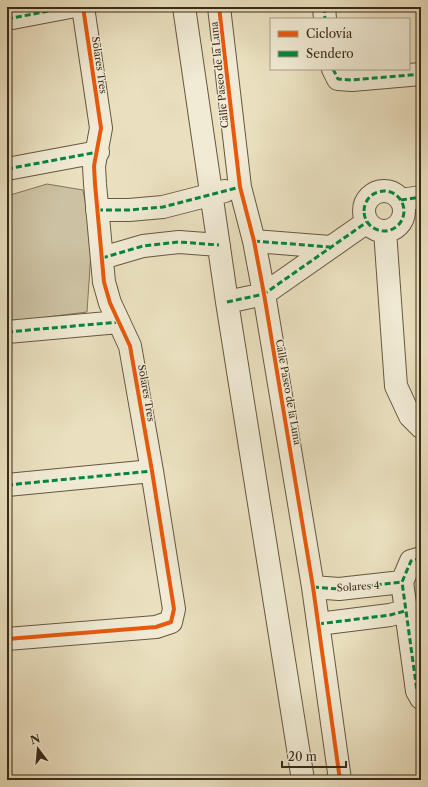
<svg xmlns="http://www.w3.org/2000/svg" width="428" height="787" viewBox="0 0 428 787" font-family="'Libre Caslon Text',serif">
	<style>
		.green { fill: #ccc1a2; stroke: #82765c }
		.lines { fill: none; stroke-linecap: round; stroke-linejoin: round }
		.minor-casing { stroke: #655841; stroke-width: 24 }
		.minor { stroke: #f1ebd5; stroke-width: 22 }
		.quiet { stroke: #00873e; stroke-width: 3; stroke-dasharray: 6 3; stroke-linecap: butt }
		.cycleway-casing { stroke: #f1ebd5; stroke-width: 6 }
		.cycleway { stroke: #e8590c; stroke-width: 4 }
		.labels { text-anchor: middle; stroke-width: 3; stroke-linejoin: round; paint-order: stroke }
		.street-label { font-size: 10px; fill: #392a17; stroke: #f1ebd5 }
	</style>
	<rect width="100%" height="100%" fill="#eae0bf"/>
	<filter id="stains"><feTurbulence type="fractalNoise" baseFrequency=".005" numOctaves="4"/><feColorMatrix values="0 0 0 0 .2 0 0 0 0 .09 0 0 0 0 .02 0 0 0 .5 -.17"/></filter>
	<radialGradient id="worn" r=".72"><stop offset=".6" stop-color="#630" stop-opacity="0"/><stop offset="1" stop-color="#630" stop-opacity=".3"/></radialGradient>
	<path class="green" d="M 47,184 L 83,190 L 92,237 L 87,312 L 7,322 L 7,196 Z"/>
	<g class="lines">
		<g class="minor-casing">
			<path id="minor" d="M 184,7 L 227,302 L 303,780
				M 219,7 L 240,187 L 254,241 L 264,294 L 313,587 L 340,780
				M 324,7 L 325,19
				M 7,19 L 70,7
				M 333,69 L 338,79 L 352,80 L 421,74
				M 7,169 L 98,152
				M364 211a20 20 0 1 1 40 0a20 20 0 1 1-40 0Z
				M 401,200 L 421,197
				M 97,210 L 129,210 L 163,207 L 225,191
				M 385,231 L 396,386 L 410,416 L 421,427
				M 254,241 L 330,247
				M 102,258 L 143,246 L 179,242 L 219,245
				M 227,302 L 264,294 L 367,222
				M 7,332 L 119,322
				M 7,485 L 152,471
				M 421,558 L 411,561 L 402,582 L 417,691 L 421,698
				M 313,587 L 339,589 L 402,582
				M 318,624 L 390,615 L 405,611
				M 7,639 L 156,627 L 171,622 L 174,609 L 152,471 L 130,346 L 110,303 L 104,282 L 95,184 L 94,166 L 101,128 L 83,7"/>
		</g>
		<use href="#minor" class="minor"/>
		<path class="quiet" d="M 324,7 L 325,19
			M 7,19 L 70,7
			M 333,69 L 338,79 L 352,80 L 421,74
			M 7,169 L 98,152
			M364 211a20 20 0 1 1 40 0a20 20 0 1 1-40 0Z
			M 401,200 L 421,197
			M 97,210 L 129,210 L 163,207 L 240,187
			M 254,241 L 330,247
			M 102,258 L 143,246 L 179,242 L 219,245
			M 227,302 L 264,294 L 367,222
			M 7,332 L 119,322
			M 7,485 L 152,471
			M 421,558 L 411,561 L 402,582 L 417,691 L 421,698
			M 313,587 L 339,589 L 402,582
			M 318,624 L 390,615 L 405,611"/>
		<g class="cycleway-casing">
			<path id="cycleway" d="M 219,7 L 240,187 L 254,241 L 264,294 L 313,587 L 340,780
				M 7,639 L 156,627 L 171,622 L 174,609 L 152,471 L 130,346 L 110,303 L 104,282 L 95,184 L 94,166 L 101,128 L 83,7"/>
		</g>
		<use href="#cycleway" class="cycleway"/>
	</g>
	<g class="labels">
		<g class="street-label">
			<text transform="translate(100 65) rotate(82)" y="4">Solares Tres</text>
			<text transform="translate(219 75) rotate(-96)" y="4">Calle Paseo de la Luna</text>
			<text transform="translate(289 392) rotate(80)" y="4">Calle Paseo de la Luna</text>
			<text transform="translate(147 393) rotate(80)" y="4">Solares Tres</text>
			<text transform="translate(358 586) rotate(-4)" y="4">Solares 4</text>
		</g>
	</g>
	<rect width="428" height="787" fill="none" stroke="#eae0bf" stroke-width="24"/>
	<rect x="8" y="8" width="412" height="771" fill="none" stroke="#392a17" stroke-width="2"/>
	<rect x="12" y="12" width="404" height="763" fill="none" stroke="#392a17"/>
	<rect x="270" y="18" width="140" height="52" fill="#f1ebd5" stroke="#a79e89"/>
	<rect x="278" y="31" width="20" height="6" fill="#e8590c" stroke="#a79e89"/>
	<text x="306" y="38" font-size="12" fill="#392a17">Ciclovía</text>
	<rect x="278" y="51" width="20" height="6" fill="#00873e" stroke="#a79e89"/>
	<text x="306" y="58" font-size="12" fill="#392a17">Sendero</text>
	<g transform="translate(38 749) rotate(344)" stroke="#f1ebd5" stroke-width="3" paint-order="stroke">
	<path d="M0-3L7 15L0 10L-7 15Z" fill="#392a17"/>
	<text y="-6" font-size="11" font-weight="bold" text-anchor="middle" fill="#392a17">N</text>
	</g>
	<path d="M282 761v6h64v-6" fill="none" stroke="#392a17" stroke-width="2"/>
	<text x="288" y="761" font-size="12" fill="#392a17" stroke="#f1ebd5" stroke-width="3" paint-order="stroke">20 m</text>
	<rect width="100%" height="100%" filter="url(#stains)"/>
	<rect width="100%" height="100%" fill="url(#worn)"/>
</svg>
